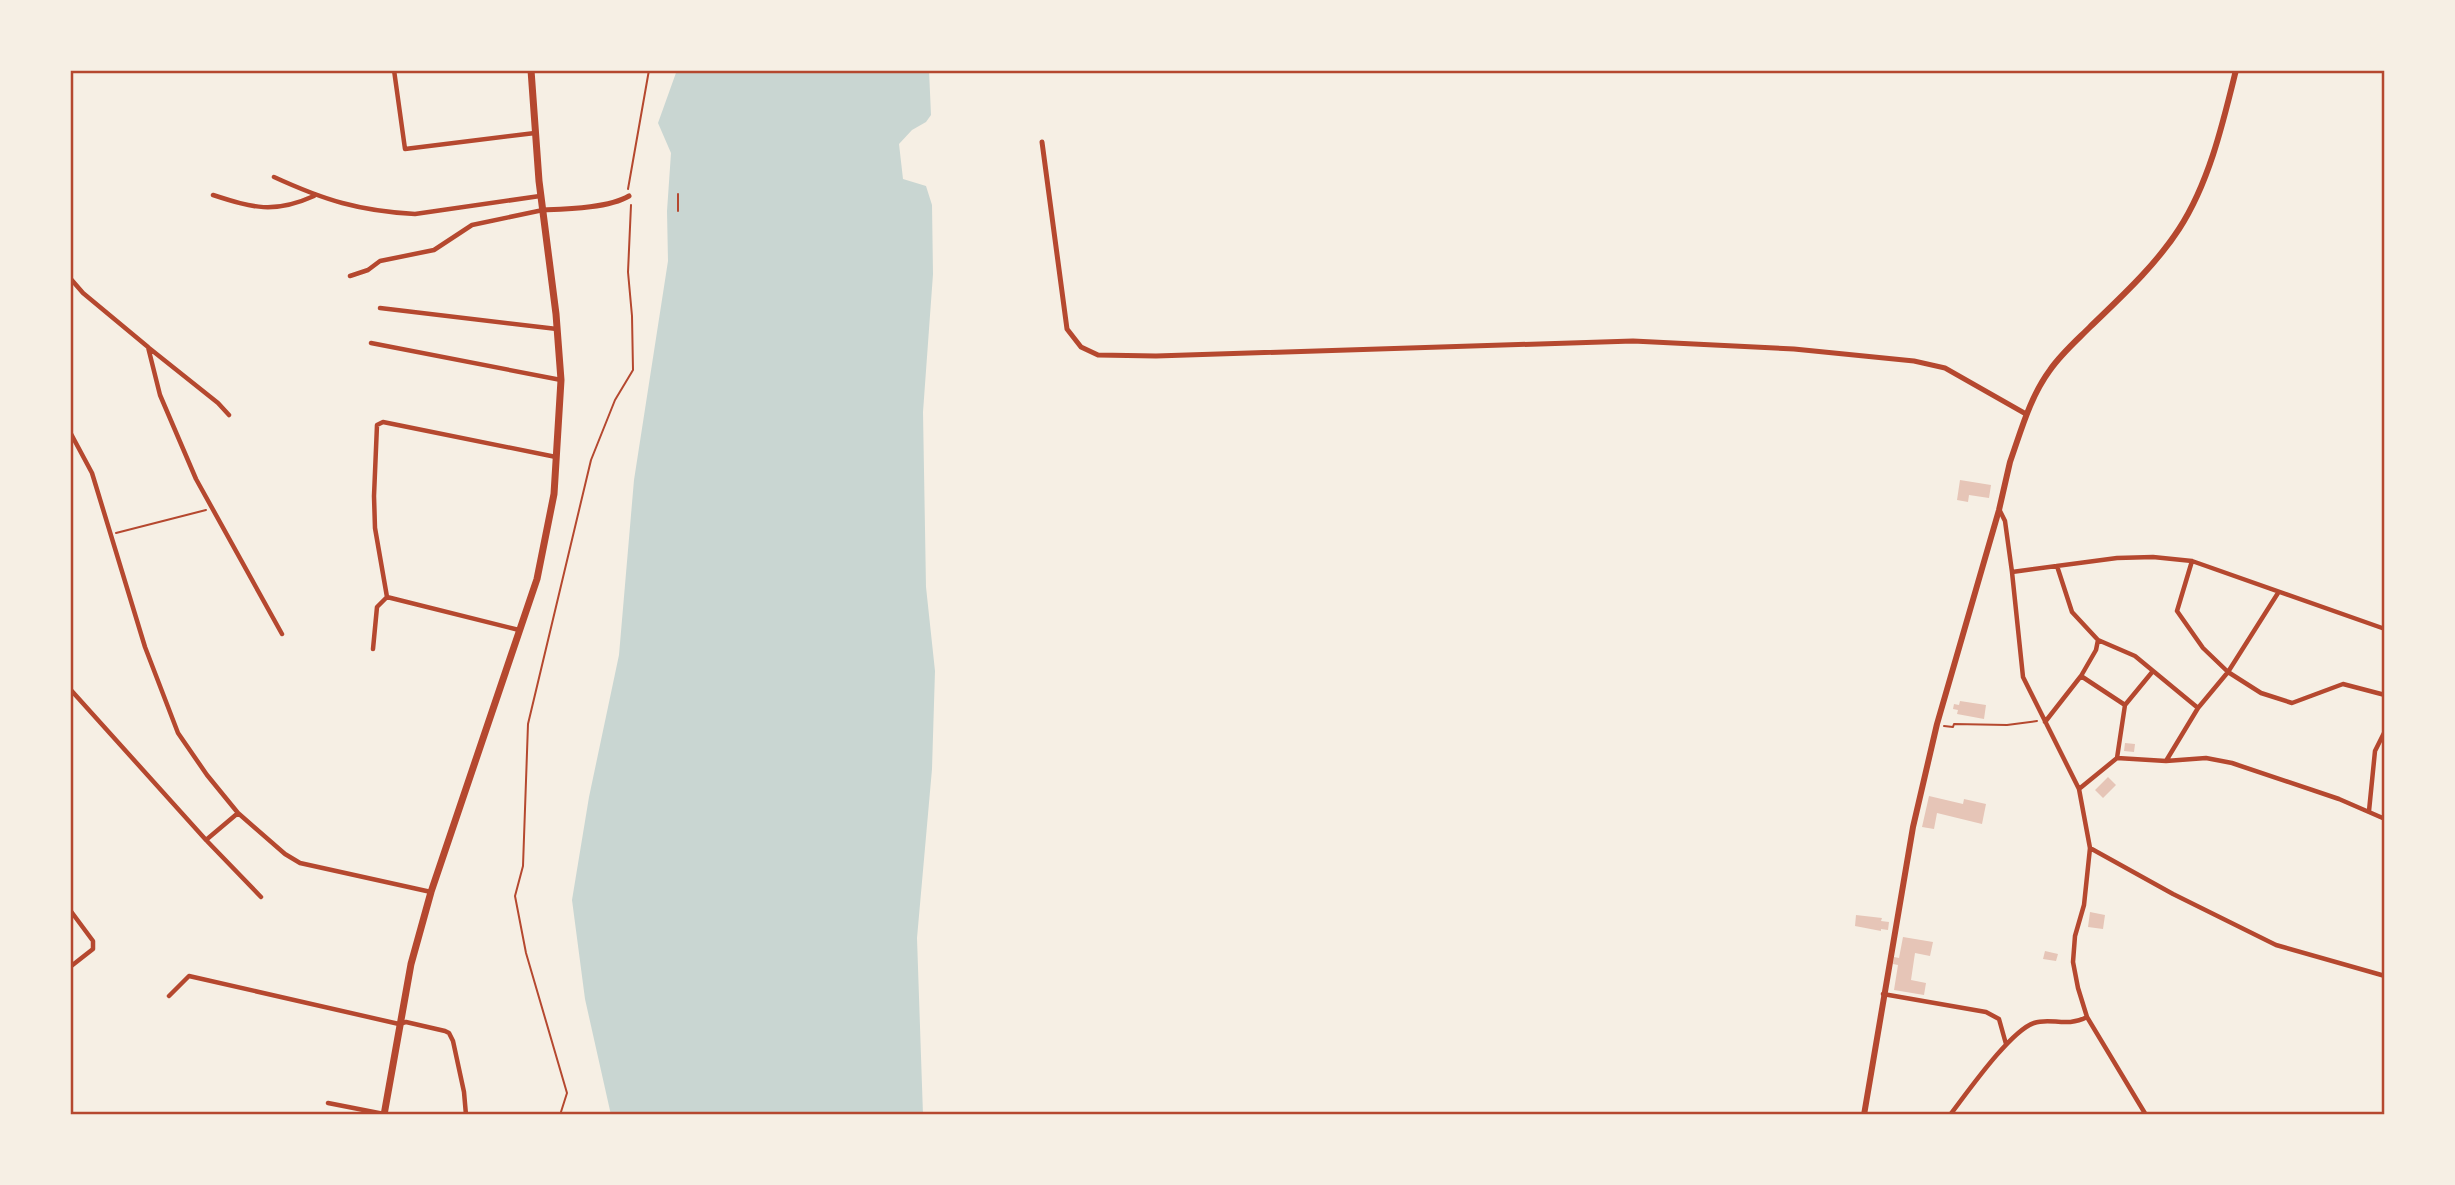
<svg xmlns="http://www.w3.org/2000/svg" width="2455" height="1185" viewBox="0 0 2455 1185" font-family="Roboto,sans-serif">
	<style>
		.water { fill: #c9d6d2 }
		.building { fill: #e6c5b7 }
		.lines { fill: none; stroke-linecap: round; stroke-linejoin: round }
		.path { stroke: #b5482f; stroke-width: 2 }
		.minor { stroke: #b5482f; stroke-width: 4.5 }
		.tertiary { stroke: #b5482f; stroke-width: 5 }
		.secondary { stroke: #b5482f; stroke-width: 6 }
		.primary { stroke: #b5482f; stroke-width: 7 }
		.neatline { fill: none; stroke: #b5482f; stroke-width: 2.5 }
	</style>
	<rect width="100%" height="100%" fill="#f6efe4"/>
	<path class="water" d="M 677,70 L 929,70 L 931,115 L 926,122 L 912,130 L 899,144 L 903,179 L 926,186 L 932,205 L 933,274 L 923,412 L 926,587 L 935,671 L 932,769 L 917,938 L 923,1115 L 611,1115 L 585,999 L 572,900 L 589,797 L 619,655 L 634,480 L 668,261 L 667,211 L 671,153 L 658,123 Z"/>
	<path class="building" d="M 1960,480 L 1991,485 L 1989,498 L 1969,495 L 1968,502 L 1957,500 Z
		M 1960,701 L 1986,705 L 1984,719 L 1957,714 L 1958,710 L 1953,709 L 1954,704 L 1959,705 Z
		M 2125,743 L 2135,744 L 2134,752 L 2124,751 Z
		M 2108,777 L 2116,785 L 2103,798 L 2095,790 Z
		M 1929,796 L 1963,804 L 1964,799 L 1986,804 L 1982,824 L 1937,813 L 1934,829 L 1922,827 Z
		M 2090,912 L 2105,915 L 2103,929 L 2088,927 Z
		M 1856,915 L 1882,918 L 1881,921 L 1889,922 L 1888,930 L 1881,929 L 1881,931 L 1855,926 Z
		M 1903,937 L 1933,942 L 1930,956 L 1915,953 L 1911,980 L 1926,983 L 1924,995 L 1894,990 L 1898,965 L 1893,964 L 1894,957 L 1899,958 Z
		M 2045,951 L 2058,954 L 2056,961 L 2043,959 Z"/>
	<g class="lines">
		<path class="path" d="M 628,189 L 649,70
			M 678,194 L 678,211
			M 116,533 L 206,510
			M 1944,726 L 1953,727 L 1954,724 L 2007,725 L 2037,721
			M 560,1115 L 567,1093 L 526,953 L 515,896 L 523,866 L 528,724 L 591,460 L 615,400 L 633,370 L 632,316 L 628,272 L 631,205"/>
		<path class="minor" d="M 394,70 L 405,149 L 535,133
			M 274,177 C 324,200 359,211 415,214 L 540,196
			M 213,195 C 253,208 274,214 314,196
			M 350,276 L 368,270 L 380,261 L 434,250 L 472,225 L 543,210
			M 70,278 L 83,293 L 148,347 L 160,395 L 196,479 L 282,634
			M 380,308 L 557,329
			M 371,343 L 561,380
			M 149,348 L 218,403 L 229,415
			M 70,432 L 92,473 L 145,647 L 178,733 L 207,775 L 238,813 L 285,854 L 300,863 L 431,892
			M 2000,511 L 2005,521 L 2012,572 L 2023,677 L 2079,789 L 2090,848 L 2084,905 L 2075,936 L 2073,962 L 2078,988 L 2087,1017 L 2146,1115
			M 2192,561 L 2177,611 L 2203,648 L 2228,672 L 2261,693 L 2292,703 L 2343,684 L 2385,695
			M 2057,566 L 2072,612 L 2098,640 L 2135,656 L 2198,708
			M 2012,572 L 2117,558 L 2153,557 L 2192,561 L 2385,629
			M 387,597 L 375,528 L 374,496 L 377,425 L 383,422 L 556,457
			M 387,597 L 519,630
			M 2098,640 L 2096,650 L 2081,676 L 2125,705
			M 373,649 L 377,607 L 387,597
			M 70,689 L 206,840 L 261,897
			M 2045,722 L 2081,676
			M 2117,758 L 2125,705 L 2153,671
			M 2166,761 L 2198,708 L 2228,672 L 2278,593
			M 2079,789 L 2117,758 L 2166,761 L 2206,758 L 2232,763 L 2339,799 L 2385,819
			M 2369,811 L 2375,751 L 2385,731
			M 206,840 L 238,813
			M 2090,848 L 2173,894 L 2276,945 L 2385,976
			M 70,910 L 93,941 L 93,949 L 70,967
			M 1883,994 L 1986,1012 L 1999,1019 L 2006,1044
			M 169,996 L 189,976 L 399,1024 L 406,1022 L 445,1031 L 449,1033 L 453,1041 L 464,1092 L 466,1115
			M 328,1103 L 384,1114
			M 1950,1115 C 1967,1093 2010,1031 2034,1023 C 2051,1017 2066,1028 2087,1017"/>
		<path class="tertiary" d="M 1042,142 L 1067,329 L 1081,347 L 1098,355 L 1156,356 L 1633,341 L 1794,349 L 1914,361 L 1945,368 L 2026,414
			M 543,210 C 567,209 609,208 629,196"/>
		<path class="secondary" d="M 1864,1115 L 1913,827 L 1937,724 L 1999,510 L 2010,462 C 2021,431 2030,397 2050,370 C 2061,354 2076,341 2090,327 C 2121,297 2155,266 2179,229 C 2209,183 2223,123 2236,70"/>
		<path class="primary" d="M 384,1115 L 411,964 L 431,892 L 537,579 L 554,494 L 561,380 L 556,314 L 539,181 L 531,70"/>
	</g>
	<rect width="2455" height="1185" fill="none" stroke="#f6efe4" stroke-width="144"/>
	<rect x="72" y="72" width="2311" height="1041" class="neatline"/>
</svg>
